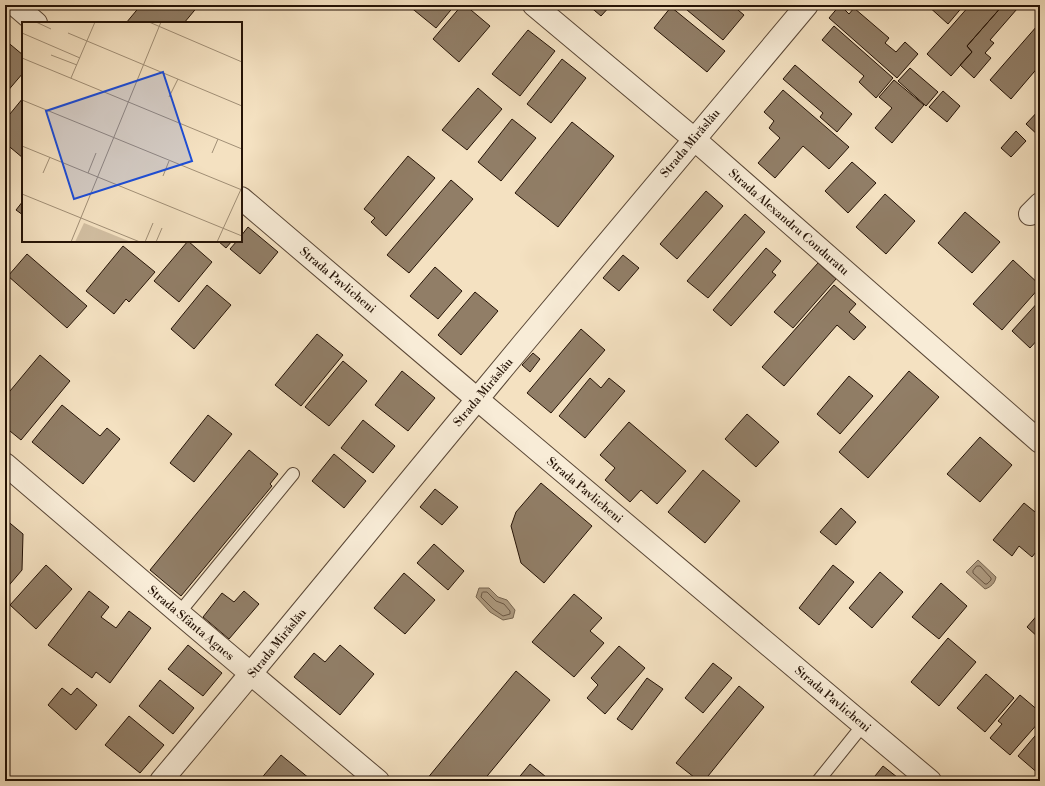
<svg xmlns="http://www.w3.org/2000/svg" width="1045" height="786" viewBox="0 0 1045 786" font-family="'Libre Bodoni',serif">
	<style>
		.water { fill: #ae9b81; stroke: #776550 }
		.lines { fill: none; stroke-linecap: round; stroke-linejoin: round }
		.shore { stroke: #6a5744; stroke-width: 1 }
		.building { fill: #917e67; stroke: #251306 }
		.lane-casing { stroke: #594635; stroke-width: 14 }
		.street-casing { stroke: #594635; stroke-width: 24 }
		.lane { stroke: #f8ecd7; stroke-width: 12 }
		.street { stroke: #f8ecd7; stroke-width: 22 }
		.labels { text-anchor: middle; stroke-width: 3; stroke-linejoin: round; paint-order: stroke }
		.street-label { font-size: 12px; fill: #251306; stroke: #f8ecd7 }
		.inset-road { fill: none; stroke: #a18f76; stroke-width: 1 }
		.view { fill: #1d4ed8; fill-opacity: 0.15; stroke: #1d4ed8; stroke-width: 2 }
		.inset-edge { fill: none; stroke: #251306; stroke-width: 2 }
	</style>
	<rect width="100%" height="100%" fill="#f4e1c1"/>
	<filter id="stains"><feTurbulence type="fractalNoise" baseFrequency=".005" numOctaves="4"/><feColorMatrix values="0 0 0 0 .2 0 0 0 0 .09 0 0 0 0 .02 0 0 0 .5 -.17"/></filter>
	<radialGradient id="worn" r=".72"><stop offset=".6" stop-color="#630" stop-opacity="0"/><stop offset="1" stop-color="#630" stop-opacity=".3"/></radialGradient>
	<path class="water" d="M 978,560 L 996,577 C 995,583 991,587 985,589 L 966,572 Z
		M 479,588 L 489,588 L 498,597 L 507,600 L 515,610 L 513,618 L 503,620 L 490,612 L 476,597 Z"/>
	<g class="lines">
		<path class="shore" d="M 977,566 L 980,566 L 991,578 L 991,580 L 987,584 L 985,584 L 973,573 L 973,571 Z
			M 483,592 L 487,592 L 496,601 L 504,604 L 510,611 L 510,614 L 503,616 L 493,609 L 481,597 L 482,593 Z"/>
	</g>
	<path class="building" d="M 141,5 L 199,5 L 184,23 L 126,23 Z
		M 410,5 L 455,5 L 436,28 L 409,6 Z
		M 462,5 L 465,5 L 490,26 L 459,62 L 433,39 Z
		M 588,5 L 611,5 L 601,16 Z
		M 681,5 L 732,5 L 744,15 L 723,40 Z
		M 840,5 L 849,14 L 854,8 L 889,38 L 885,43 L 896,52 L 905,42 L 918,54 L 897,78 L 829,18 Z
		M 927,5 L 964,5 L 948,24 Z
		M 970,5 L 1003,5 L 967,46 L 972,52 L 951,76 L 927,54 Z
		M 1003,5 L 1013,5 L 1017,9 L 990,40 L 994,43 L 985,53 L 991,58 L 974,78 L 960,65 L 972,52 L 967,46 Z
		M 671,7 L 725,51 L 707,72 L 654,28 Z
		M 834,26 L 893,78 L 876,98 L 859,82 L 864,76 L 822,40 Z
		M 1037,26 L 1040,29 L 1040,65 L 1011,99 L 990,80 Z
		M 528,30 L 555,51 L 520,96 L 492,74 Z
		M 5,40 L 23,55 L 23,73 L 6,93 L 5,93 Z
		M 562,59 L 586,78 L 551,123 L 527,104 Z
		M 795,65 L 852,114 L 837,132 L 820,117 L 823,113 L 783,79 Z
		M 910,68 L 938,92 L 926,106 L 898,81 Z
		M 894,80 L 924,105 L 892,143 L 875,128 L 892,108 L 879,97 Z
		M 478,88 L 502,109 L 467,150 L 442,130 Z
		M 783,90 L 849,147 L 829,169 L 803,146 L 775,178 L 758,163 L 780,138 L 769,128 L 774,121 L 764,112 Z
		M 943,91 L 960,106 L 947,122 L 929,107 Z
		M 23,98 L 23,158 L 5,143 L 8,138 L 5,135 L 5,120 Z
		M 1040,109 L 1040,137 L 1026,124 Z
		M 512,119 L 536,138 L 501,181 L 478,162 Z
		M 572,122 L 614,156 L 558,227 L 515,193 Z
		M 1016,131 L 1026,141 L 1011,157 L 1001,148 Z
		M 408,156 L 435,178 L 386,236 L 371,222 L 375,218 L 364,209 Z
		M 852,162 L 876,183 L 848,213 L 825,191 Z
		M 451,180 L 473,199 L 409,273 L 387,255 Z
		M 706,191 L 723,206 L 677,259 L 660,244 Z
		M 885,194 L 915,221 L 886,254 L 856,227 Z
		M 23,201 L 23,215 L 16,210 Z
		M 965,212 L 1000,242 L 972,273 L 938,243 Z
		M 745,214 L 765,232 L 708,298 L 687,281 Z
		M 248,227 L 278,252 L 260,274 L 230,249 L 237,241 L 241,241 L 241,236 Z
		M 188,241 L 212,262 L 179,302 L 154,281 Z
		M 218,241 L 232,241 L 226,248 Z
		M 123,246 L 155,272 L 129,302 L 126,299 L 114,314 L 86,291 Z
		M 766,248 L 781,261 L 772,272 L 776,275 L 731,326 L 713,310 Z
		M 27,254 L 87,306 L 67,328 L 8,276 Z
		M 623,255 L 639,268 L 619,291 L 603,278 Z
		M 1013,260 L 1040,285 L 1040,287 L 1002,330 L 973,304 Z
		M 818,263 L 836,279 L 793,328 L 774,312 Z
		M 435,267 L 462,291 L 438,319 L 410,296 Z
		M 207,285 L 231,305 L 194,349 L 171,329 Z
		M 834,285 L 856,304 L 849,312 L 866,327 L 854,340 L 837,325 L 784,386 L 762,367 Z
		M 475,292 L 498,311 L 461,355 L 438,335 Z
		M 1040,300 L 1040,337 L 1030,348 L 1012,331 Z
		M 581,329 L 605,350 L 551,413 L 527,393 Z
		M 317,334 L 343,355 L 301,406 L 275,385 Z
		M 533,353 L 540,359 L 530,372 L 522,365 Z
		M 40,355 L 70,381 L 21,440 L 5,427 L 5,397 Z
		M 343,361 L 367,381 L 329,426 L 305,407 Z
		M 402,371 L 435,398 L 408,431 L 375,405 Z
		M 909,371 L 939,397 L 868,478 L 839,452 Z
		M 849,376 L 873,396 L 840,434 L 817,414 Z
		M 590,378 L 601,388 L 609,378 L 625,391 L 585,438 L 559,416 Z
		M 62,405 L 100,436 L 107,428 L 120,439 L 83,484 L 32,442 Z
		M 747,414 L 779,442 L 756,467 L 725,439 Z
		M 208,415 L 232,434 L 194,482 L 170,463 Z
		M 363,420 L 395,446 L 373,473 L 341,448 Z
		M 629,422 L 686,471 L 657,504 L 641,490 L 630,502 L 605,480 L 615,468 L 600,455 Z
		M 980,437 L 1012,465 L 980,502 L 947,474 Z
		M 249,450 L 278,474 L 270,484 L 272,486 L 181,596 L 150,570 Z
		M 334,454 L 366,481 L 344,508 L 312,481 Z
		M 703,470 L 740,501 L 705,543 L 668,512 Z
		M 541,483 L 592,526 L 544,583 L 521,563 L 511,526 L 516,512 Z
		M 435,489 L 458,507 L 442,525 L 420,507 Z
		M 1024,503 L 1040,516 L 1040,547 L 1032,557 L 1019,546 L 1012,556 L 993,540 Z
		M 841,508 L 856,522 L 836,545 L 820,532 Z
		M 5,519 L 23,534 L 22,570 L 5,590 Z
		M 434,544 L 464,571 L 448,590 L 417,563 Z
		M 46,565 L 72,589 L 36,629 L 10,605 Z
		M 833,565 L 854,582 L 819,625 L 799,608 Z
		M 880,572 L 903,592 L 872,628 L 849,608 Z
		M 404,573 L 435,600 L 405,634 L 374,608 Z
		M 941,583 L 967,606 L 939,639 L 912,617 Z
		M 89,591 L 109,607 L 101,617 L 116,628 L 129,611 L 151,628 L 110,683 L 96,672 L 92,678 L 48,645 Z
		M 244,591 L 259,604 L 229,639 L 203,617 L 222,593 L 234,602 Z
		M 574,594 L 602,618 L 590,631 L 604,643 L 574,677 L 532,642 Z
		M 1040,612 L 1040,639 L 1027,627 Z
		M 948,638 L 976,662 L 939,706 L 911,682 Z
		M 188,645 L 222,673 L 203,696 L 168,669 Z
		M 340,645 L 374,674 L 340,715 L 294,677 L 314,653 L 325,662 Z
		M 619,646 L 645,668 L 605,714 L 587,698 L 598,685 L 591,678 Z
		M 713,663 L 732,678 L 703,713 L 685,698 Z
		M 516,671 L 550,700 L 483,781 L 428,781 L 426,780 Z
		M 986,674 L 1014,698 L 985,732 L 957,708 Z
		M 647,678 L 663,689 L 632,730 L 617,719 Z
		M 160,680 L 194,708 L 173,734 L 139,706 Z
		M 739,686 L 764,707 L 704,781 L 699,781 L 676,763 Z
		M 62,688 L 71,695 L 77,688 L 97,705 L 76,730 L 48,705 Z
		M 1020,695 L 1040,712 L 1040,721 L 1010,755 L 990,738 L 1002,724 L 998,721 Z
		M 129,716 L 164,745 L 140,773 L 105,745 Z
		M 1040,730 L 1040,775 L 1018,756 Z
		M 281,755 L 310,779 L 308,781 L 259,781 Z
		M 530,764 L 551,781 L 516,781 Z
		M 883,766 L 902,781 L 871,781 Z"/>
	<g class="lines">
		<g class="lane-casing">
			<path id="lane" d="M 179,613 L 293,474
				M 818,781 L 863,725"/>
		</g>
		<g class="street-casing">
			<path id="street" d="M 15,5 L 36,23
				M 534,5 L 694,139 L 1040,442
				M 241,198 L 477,399 L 930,781
				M 1030,214 L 1040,204
				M 5,464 L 179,613 L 378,781
				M 161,781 C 263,660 364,536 465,414 C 578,277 692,141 807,5"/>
		</g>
		<use href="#lane" class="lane"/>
		<use href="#street" class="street"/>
	</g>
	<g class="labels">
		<g class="street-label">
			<text transform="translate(690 143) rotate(-50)" y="4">Strada Mirăslău</text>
			<text transform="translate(789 222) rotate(41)" y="4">Strada Alexandru Conduratu</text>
			<text transform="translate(338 280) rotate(40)" y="4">Strada Pavlicheni</text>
			<text transform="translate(483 392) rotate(-50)" y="4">Strada Mirăslău</text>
			<text transform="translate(585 490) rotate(40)" y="4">Strada Pavlicheni</text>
			<text transform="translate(191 623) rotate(40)" y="4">Strada Sfânta Agnes</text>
			<text transform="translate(277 643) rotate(-51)" y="4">Strada Mirăslău</text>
			<text transform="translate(833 699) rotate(40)" y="4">Strada Pavlicheni</text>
		</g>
	</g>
	<g transform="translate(22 22)">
		<rect width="220" height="220" fill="#f4e1c1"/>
		<path d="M 62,201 L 109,220 L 53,220 Z" fill="#d1bea1"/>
		<path class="inset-road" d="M 14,0 L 29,7M 127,0 L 220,40M 0,11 L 58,36M 46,11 L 65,19M 65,19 L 220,84M 29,33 L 55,43M 0,36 L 220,127M 49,56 L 73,0M 147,75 L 156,57M 0,78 L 220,168M 0,124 L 220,214M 190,131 L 196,117M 21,151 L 28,135M 66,151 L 74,131M 141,154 L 147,139M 0,172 L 118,220M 49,220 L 139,0M 123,220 L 131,201M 134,220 L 140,206M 195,220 L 220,165"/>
		<path class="view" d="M 141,50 L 170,139 L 52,177 L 24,89 Z"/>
		<rect width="220" height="220" class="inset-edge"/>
	</g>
	<rect width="1045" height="786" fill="none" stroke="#f4e1c1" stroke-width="20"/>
	<rect x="6" y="6" width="1033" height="774" fill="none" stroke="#251306" stroke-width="2"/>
	<rect x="10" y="10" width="1025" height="766" fill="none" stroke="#251306"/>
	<rect width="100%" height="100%" filter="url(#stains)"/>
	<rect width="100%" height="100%" fill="url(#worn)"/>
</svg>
